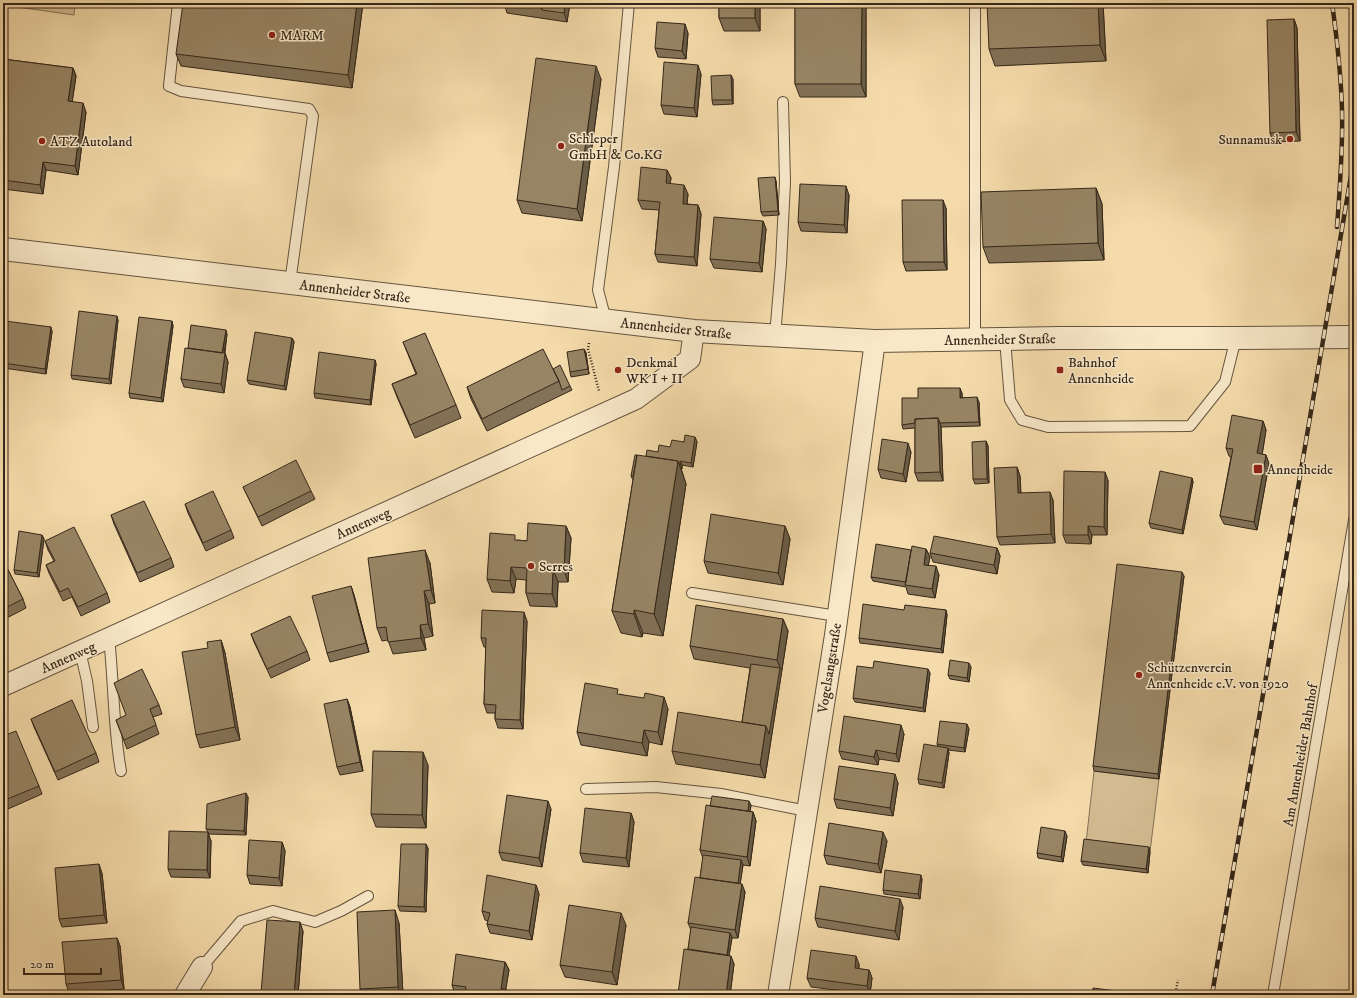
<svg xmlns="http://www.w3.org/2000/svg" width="1357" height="998" viewBox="0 0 1357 998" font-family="'IM FELL DW Pica',serif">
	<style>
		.grass { fill: url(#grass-tufts); stroke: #847256 }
		.park { fill: #d4bc92; stroke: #847256 }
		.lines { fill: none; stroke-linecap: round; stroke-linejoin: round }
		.service-casing { stroke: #64543e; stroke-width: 12 }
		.minor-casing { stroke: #64543e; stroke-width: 22 }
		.tertiary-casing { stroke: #64543e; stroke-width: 24 }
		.path { stroke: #342719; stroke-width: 2.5; stroke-dasharray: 1 2; stroke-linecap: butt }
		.service { stroke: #f8e8c8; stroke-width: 10 }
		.minor { stroke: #f8e8c8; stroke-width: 20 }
		.tertiary { stroke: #f8e8c8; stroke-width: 22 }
		.rail-casing { stroke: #342719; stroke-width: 4.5 }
		.rail { stroke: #f8e8c8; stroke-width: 3; stroke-dasharray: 9; stroke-linecap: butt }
		.wall { fill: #837257; stroke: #342719 }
		.shaded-wall { fill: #6a5d47; stroke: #342719 }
		.building { fill: #988565; stroke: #342719 }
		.poi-dot { fill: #8f2418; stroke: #f8e8c8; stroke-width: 1.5 }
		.labels { text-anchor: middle; stroke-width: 3; stroke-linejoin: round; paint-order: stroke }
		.poi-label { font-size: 14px; fill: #342719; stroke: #f8e8c8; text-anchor: start }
		.street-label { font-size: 14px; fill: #342719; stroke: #f8e8c8 }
	</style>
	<defs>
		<pattern id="grass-tufts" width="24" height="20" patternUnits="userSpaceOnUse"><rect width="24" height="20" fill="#d4bc92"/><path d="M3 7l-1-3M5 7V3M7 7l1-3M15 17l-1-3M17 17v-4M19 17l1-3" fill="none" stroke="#ad9976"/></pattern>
	</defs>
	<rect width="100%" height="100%" fill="#f5dbab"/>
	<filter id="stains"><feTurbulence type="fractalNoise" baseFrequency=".005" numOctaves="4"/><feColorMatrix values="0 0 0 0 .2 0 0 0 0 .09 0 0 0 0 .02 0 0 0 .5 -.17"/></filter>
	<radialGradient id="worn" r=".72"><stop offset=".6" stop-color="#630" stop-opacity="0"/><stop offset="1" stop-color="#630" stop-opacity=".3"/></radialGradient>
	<path class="grass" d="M 3,3 L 75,3 L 74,15 L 3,5 Z"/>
	<path class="park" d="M 1094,771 L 1159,779 L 1150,852 L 1086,843 Z"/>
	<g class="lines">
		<g class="service-casing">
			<path id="service" d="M 178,3 L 169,86 L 181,91 L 309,109 L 313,116 L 290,283
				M 606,320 L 598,290 L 614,167 L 629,3
				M 775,336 L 781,264 L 785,182 L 783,102
				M 975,339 L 975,3
				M 1005,339 L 1010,400 L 1022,420 L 1048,427 L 1190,426 L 1225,382 L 1236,338
				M 692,593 L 837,616
				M 109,638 C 114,682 113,728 121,771
				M 80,651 L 87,681 L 93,727
				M 586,789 L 656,787 L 721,794 L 807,811
				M 202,967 L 241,921 L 273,911 L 315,922 L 341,911 L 368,896
				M 1273,995 L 1354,520"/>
		</g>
		<g class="minor-casing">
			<path id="minor" d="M 3,686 L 636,399 L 690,359 L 694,331
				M 185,995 L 202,967
				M 778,995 L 835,635 L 875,341"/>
		</g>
		<g class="tertiary-casing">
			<path id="tertiary" d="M 3,249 L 694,331 L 875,341 L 1060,338 L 1236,338 L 1354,337"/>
		</g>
		<path class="path" d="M 589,343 L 588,349 L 599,391
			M 1175,995 L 1178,980"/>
		<use href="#service" class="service"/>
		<use href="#minor" class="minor"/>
		<use href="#tertiary" class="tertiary"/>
		<g class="rail-casing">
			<path id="rail" d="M 1332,3 C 1337,39 1341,74 1342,110 C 1343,149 1340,188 1337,227
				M 1212,995 L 1354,158"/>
		</g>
		<use href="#rail" class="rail"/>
	</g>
	<path class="wall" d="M 363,3 L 352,88 L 181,66 L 176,54 Z
		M 504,3 L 570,3 L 567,22 L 507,13 Z
		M 719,3 L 760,3 L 760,31 L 724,31 L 719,18 Z
		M 795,3 L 866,3 L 866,97 L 800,97 L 795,84 Z
		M 1103,3 L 1106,61 L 995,66 L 989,49 Z
		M 1294,19 L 1297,28 L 1300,141 L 1273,142 L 1270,133 Z
		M 688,33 L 686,59 L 658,57 L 655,48 Z
		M 3,59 L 73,68 L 76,76 L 72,102 L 86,112 L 78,175 L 46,170 L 43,194 L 3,189 Z
		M 701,74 L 697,117 L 664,114 L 661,105 Z
		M 601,79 L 582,221 L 522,213 L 517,200 Z
		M 733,79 L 733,104 L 713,105 L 712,100 Z
		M 667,170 L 671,178 L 670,184 L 688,194 L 687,204 L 698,205 L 701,214 L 697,266 L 658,262 L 655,254 L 659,210 L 642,209 L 638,200 Z
		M 776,181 L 779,215 L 763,216 L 761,212 Z
		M 1096,188 L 1102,204 L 1104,260 L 989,263 L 983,247 Z
		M 849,195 L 847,233 L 801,231 L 798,222 Z
		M 946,208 L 947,270 L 906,271 L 903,262 Z
		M 763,221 L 766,229 L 762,272 L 714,268 L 710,259 Z
		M 118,320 L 111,384 L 72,379 L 71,375 Z
		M 172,321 L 173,326 L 163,402 L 130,398 L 129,393 Z
		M 51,327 L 52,332 L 46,374 L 3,368 L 3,333 Z
		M 227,334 L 225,353 L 228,362 L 224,393 L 184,387 L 181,379 L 188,348 Z
		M 292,338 L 294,342 L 286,390 L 249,384 L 247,380 Z
		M 403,342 L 456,405 L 461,418 L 415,438 L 397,397 L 392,384 L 416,374 Z
		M 584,349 L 586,353 L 589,374 L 571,377 L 570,372 Z
		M 375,360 L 376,364 L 371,405 L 315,398 L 314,393 Z
		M 553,369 L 570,386 L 572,390 L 487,431 L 471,399 L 467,387 Z
		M 962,393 L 962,397 L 979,402 L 980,426 L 941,427 L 943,481 L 918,481 L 915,473 L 915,428 L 903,429 L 902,425 L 918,398 Z
		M 1263,421 L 1266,430 L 1262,454 L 1266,455 L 1269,464 L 1257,530 L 1224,524 L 1220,516 L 1231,457 L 1229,456 L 1226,448 Z
		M 695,437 L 697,442 L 693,467 L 682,465 L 682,469 L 681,468 L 686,484 L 663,636 L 643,633 L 642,637 L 621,633 L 612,611 L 633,480 L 631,476 L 646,456 L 658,452 Z
		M 986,441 L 988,446 L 989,483 L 975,484 L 973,479 Z
		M 911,452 L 906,482 L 881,478 L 878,469 Z
		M 1017,467 L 1020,476 L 1021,493 L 1053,500 L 1055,543 L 1000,545 L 997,537 Z
		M 1192,478 L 1193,482 L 1183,534 L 1151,528 L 1149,523 Z
		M 1108,480 L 1107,535 L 1092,535 L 1091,544 L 1066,543 L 1063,535 Z
		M 243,487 L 311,491 L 315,499 L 262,526 L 247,495 Z
		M 185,504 L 231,530 L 234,538 L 206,551 L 188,513 Z
		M 111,515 L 171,558 L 174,567 L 140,582 L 114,524 Z
		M 566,526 L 571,538 L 568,582 L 558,582 L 557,607 L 530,606 L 526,593 L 526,580 L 516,579 L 514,593 L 492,592 L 487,579 L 517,540 L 527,541 Z
		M 785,526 L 790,539 L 783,585 L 708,573 L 704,561 Z
		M 42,535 L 44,539 L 39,577 L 15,574 L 14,570 Z
		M 45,541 L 107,593 L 110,602 L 81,616 L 72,597 L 63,601 L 49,573 L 46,565 L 54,561 L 48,550 Z
		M 997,548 L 1000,556 L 997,574 L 933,562 L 930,553 Z
		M 926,549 L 930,557 L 928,565 L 939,575 L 935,598 L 908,594 L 906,587 L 873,581 L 871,577 Z
		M 3,560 L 23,599 L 26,608 L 3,620 Z
		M 430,563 L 435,603 L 429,604 L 433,636 L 424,638 L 426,650 L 393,654 L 388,640 L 382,641 L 377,628 Z
		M 1184,576 L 1159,779 L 1094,771 L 1093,766 Z
		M 351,586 L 354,595 L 369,652 L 330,662 L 327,653 Z
		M 904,610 L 946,610 L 947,615 L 943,653 L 860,643 L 859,638 Z
		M 783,619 L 788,631 L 765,778 L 676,764 L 672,751 L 742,722 L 750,668 L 694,659 L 690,646 Z
		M 527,621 L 523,729 L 498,728 L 495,719 L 495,713 L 487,713 L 484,704 L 486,647 L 484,647 L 481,638 Z
		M 251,634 L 307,651 L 310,660 L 271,678 L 254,642 Z
		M 221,640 L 225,653 L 240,740 L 200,748 L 196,735 L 208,648 Z
		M 971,667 L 969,682 L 950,679 L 948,675 Z
		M 930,673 L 925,712 L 855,702 L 853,698 Z
		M 620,694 L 668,709 L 662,745 L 649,742 L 647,756 L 581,745 L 577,732 Z
		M 347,699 L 350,707 L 363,771 L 340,775 L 337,767 Z
		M 159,705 L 162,714 L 153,717 L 159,734 L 127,749 L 116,720 Z
		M 31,719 L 96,753 L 99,762 L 58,780 L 34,727 Z
		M 969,729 L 965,752 L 948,750 L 949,753 L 944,788 L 919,784 L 918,779 L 938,747 L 937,744 Z
		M 904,734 L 899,762 L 879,759 L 878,765 L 842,759 L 839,751 Z
		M 3,736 L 39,786 L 42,794 L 8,809 L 3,797 Z
		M 428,765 L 426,828 L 376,827 L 371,814 Z
		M 898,783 L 893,816 L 837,808 L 834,799 Z
		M 248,797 L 246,835 L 208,834 L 211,841 L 210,878 L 171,877 L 168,869 L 208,832 L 206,829 Z
		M 751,805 L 750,811 L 753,812 L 756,821 L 750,866 L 743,865 L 740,883 L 745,892 L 738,938 L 732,938 L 729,955 L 734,964 L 730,995 L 678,995 L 688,949 L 691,930 L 688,923 L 700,878 L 703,858 L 700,850 L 710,806 Z
		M 551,809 L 542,867 L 502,860 L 499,852 Z
		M 631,813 L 634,822 L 629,867 L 583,862 L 580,853 Z
		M 1067,836 L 1063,862 L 1038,858 L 1037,853 Z
		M 887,841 L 881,873 L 827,864 L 824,855 Z
		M 282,842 L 285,851 L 282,886 L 250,884 L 247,875 Z
		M 428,848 L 426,912 L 400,911 L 398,906 Z
		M 1150,852 L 1148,873 L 1083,865 L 1081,861 Z
		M 102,873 L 107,923 L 62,927 L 59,919 Z
		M 922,879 L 920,899 L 884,894 L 883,890 Z
		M 536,885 L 539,894 L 532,940 L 490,933 L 487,924 L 488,921 L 485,920 L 482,911 Z
		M 903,907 L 899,940 L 818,927 L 815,918 Z
		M 399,923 L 403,995 L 362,995 L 360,989 Z
		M 626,925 L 617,985 L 565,977 L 560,965 Z
		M 303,931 L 298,995 L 262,995 L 261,993 Z
		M 117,938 L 120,946 L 124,989 L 69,993 L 66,984 Z
		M 505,962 L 509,970 L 505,989 L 508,995 L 464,995 L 455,994 L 452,985 Z
		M 859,964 L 859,969 L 869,970 L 872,978 L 870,994 L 811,987 L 807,978 Z"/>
	<path class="shaded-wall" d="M 357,3 L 363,3 L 352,88 L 348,75 Z
		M 541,3 L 547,3 L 542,10 L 540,6 Z
		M 565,3 L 570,3 L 567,22 L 564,13 Z
		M 755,3 L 760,3 L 760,31 L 755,18 Z
		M 862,3 L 866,3 L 866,97 L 861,84 Z
		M 1098,3 L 1103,3 L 1106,61 L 1100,45 Z
		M 1294,19 L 1297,28 L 1300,141 L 1296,132 Z
		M 685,24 L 688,33 L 686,59 L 682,51 Z
		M 698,65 L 701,74 L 697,117 L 694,108 Z
		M 596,66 L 601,79 L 582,221 L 577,209 Z
		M 73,68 L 76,76 L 71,110 L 68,101 Z
		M 731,75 L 733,79 L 733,104 L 732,100 Z
		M 83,103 L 86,112 L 78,175 L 75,166 Z
		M 43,162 L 46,170 L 43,194 L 40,185 Z
		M 667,170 L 671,178 L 669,192 L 666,183 Z
		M 775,177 L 776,181 L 779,215 L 778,211 Z
		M 684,185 L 688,194 L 686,212 L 683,204 Z
		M 846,186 L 849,195 L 847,233 L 844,225 Z
		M 1096,188 L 1102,204 L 1104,260 L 1098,243 Z
		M 943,200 L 946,208 L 947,270 L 944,262 Z
		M 698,205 L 701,214 L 697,266 L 694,257 Z
		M 763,221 L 766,229 L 762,272 L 759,263 Z
		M 117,316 L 118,320 L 111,384 L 109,379 Z
		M 172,321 L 173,326 L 163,402 L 161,398 Z
		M 51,327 L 52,332 L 46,374 L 45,369 Z
		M 226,330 L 227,334 L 223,361 L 222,357 Z
		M 292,338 L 294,342 L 286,390 L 284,386 Z
		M 584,349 L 586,353 L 589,374 Z
		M 225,353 L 228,362 L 224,393 L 221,384 Z
		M 375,360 L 376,364 L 371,405 L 370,400 Z
		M 960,388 L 962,393 L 962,402 L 960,398 Z
		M 977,397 L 979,402 L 980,426 L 979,422 Z
		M 938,418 L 941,426 L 943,481 L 940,472 Z
		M 1263,421 L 1266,430 L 1261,462 L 1257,453 Z
		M 695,437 L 697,442 L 693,467 L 691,463 Z
		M 986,441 L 988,446 L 989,483 L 987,479 Z
		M 908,443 L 911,452 L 906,482 L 903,474 Z
		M 1266,455 L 1269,464 L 1257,530 L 1254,522 Z
		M 678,461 L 686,484 L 663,636 L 654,614 Z
		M 680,461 L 682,465 L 682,469 L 680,464 Z
		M 1017,467 L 1020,476 L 1021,502 L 1018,493 Z
		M 1105,472 L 1108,480 L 1107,535 L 1104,527 Z
		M 1192,478 L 1193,482 L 1183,534 L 1182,530 Z
		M 1050,492 L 1053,500 L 1055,543 L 1051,534 Z
		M 566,526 L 571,538 L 568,582 L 564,570 Z
		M 785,526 L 790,539 L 783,585 L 778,573 Z
		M 1088,526 L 1092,535 L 1091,544 L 1088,535 Z
		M 42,535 L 44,539 L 39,577 L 37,573 Z
		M 997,548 L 1000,556 L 997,574 L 994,565 Z
		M 926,549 L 930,557 L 927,573 L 924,565 Z
		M 425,550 L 430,563 L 435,603 L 431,590 Z
		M 936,566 L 939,575 L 935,598 L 932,589 Z
		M 511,567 L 516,579 L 514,593 L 510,581 Z
		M 553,569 L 558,582 L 557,607 L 552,594 Z
		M 1182,572 L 1184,576 L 1159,779 L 1158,774 Z
		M 351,586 L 354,595 L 369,652 L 366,643 Z
		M 424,591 L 429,604 L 433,636 L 428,624 Z
		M 634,610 L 643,633 L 642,637 L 634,614 Z
		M 946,610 L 947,615 L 943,653 L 941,649 Z
		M 524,612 L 527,621 L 523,729 L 520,720 Z
		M 783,619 L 788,631 L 765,778 L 760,765 L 766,726 L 780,668 L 777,660 Z
		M 420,625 L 424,638 L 426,650 L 421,638 Z
		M 221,640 L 225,653 L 240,740 L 235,727 Z
		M 969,663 L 971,667 L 969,682 L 967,678 Z
		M 928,669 L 930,673 L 925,712 L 923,708 Z
		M 664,697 L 668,709 L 662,745 L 658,732 Z
		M 347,699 L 350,707 L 363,771 L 360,762 Z
		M 967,724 L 969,729 L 965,752 L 964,748 Z
		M 901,725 L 904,734 L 899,762 L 896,754 Z
		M 644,730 L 649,742 L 647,756 L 642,743 Z
		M 948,748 L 949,753 L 944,788 L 942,783 Z
		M 876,750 L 879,759 L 878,765 L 874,757 Z
		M 423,752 L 428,765 L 426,828 L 422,815 Z
		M 895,774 L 898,783 L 893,816 L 890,808 Z
		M 246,793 L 248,797 L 246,835 L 244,831 Z
		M 548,801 L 551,809 L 542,867 L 539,858 Z
		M 749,801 L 751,805 L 749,819 L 747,815 Z
		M 753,812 L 756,821 L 750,866 L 747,857 Z
		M 631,813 L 634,822 L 629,867 L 626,858 Z
		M 1065,831 L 1067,836 L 1063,862 L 1061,857 Z
		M 208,832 L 211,841 L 210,878 L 207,870 Z
		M 883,832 L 887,841 L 881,873 L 878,864 Z
		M 282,842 L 285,851 L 282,886 L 279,878 Z
		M 426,844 L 428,848 L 426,912 L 424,907 Z
		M 1149,847 L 1150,852 L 1148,873 L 1146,869 Z
		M 741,860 L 743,865 L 739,892 L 737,887 Z
		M 99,864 L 102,873 L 107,923 L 104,915 Z
		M 921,875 L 922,879 L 920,899 L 918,894 Z
		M 742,884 L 745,892 L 738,938 L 735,930 Z
		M 536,885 L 539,894 L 532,940 L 529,931 Z
		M 900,899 L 903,907 L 899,940 L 895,931 Z
		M 395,910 L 399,923 L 403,995 L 401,995 L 398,987 Z
		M 621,913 L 626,925 L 617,985 L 612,972 Z
		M 300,922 L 303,931 L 298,995 L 294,995 Z
		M 730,933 L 732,937 L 728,963 L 727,959 Z
		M 117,938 L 120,946 L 124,989 L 121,980 Z
		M 731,956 L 734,964 L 730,995 L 726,995 Z
		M 856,956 L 859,964 L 858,977 L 855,968 Z
		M 505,962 L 509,970 L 505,995 L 501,989 Z
		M 869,970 L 872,978 L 870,994 L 867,986 Z
		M 506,989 L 508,995 L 505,995 Z"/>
	<path class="building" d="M 183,3 L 357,3 L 348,75 L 176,54 Z
		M 522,3 L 541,3 L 540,6 Z
		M 543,3 L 565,3 L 564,13 L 542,10 Z
		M 719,3 L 755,3 L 755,18 L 719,18 Z
		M 795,3 L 862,3 L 861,84 L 795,84 Z
		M 987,3 L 1098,3 L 1100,45 L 989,49 Z
		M 1294,19 L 1296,132 L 1270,133 L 1267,20 Z
		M 657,22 L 685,24 L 682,51 L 655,48 Z
		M 536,58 L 596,66 L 577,209 L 517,200 Z
		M 3,59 L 73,68 L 68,101 L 83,103 L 75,166 L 43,162 L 40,185 L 3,180 Z
		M 664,62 L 698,65 L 694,108 L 661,105 Z
		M 731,75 L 732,100 L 712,100 L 711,76 Z
		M 641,167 L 667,170 L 666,183 L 684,185 L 683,204 L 698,205 L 694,257 L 655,254 L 660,202 L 638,200 Z
		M 775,177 L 778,211 L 761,212 L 758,178 Z
		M 800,184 L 846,186 L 844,225 L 798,222 Z
		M 1096,188 L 1098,243 L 983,247 L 981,192 Z
		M 902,200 L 943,200 L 944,262 L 903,262 Z
		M 714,217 L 763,221 L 759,263 L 710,259 Z
		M 79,311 L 117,316 L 109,379 L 71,375 Z
		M 139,317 L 172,321 L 161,398 L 129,393 Z
		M 5,321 L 51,327 L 45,369 L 3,363 L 3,333 Z
		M 191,325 L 226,330 L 222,353 L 188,348 Z
		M 255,332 L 292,338 L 284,386 L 247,380 Z
		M 425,333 L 456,405 L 410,425 L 392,384 L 417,374 L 403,342 Z
		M 185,348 L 225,353 L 221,384 L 181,379 Z
		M 543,349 L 559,381 L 482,419 L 467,387 Z
		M 584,349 L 588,369 L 570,372 L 567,352 Z
		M 319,352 L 375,360 L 370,400 L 314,393 Z
		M 560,365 L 570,386 L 562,390 L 559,381 L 553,369 Z
		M 918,388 L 960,388 L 960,398 L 977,397 L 979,422 L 940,423 L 938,418 L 915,419 L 915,423 L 902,425 L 902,398 L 918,398 Z
		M 1232,415 L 1263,421 L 1257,453 L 1266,455 L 1254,522 L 1220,516 L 1233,449 L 1226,448 Z
		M 938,418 L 940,472 L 915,473 L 915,419 Z
		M 685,435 L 695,437 L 691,463 L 680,461 L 680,464 L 679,464 L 678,461 L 646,456 L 647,450 L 658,452 L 659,445 L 670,447 L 672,440 L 684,442 Z
		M 882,439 L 908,443 L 903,474 L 878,469 Z
		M 986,441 L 987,479 L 973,479 L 972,442 Z
		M 635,455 L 637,455 L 633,476 L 631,476 Z
		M 637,455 L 678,461 L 654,614 L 634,610 L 634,614 L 612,611 Z
		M 296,460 L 311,491 L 258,517 L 243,487 Z
		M 1017,467 L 1018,493 L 1050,492 L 1051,534 L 997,537 L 994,468 Z
		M 1064,471 L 1105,472 L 1104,527 L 1088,526 L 1088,535 L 1063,535 Z
		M 1160,471 L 1192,478 L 1182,530 L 1149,523 Z
		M 213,491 L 231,530 L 203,543 L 185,504 Z
		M 144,501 L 171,558 L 137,573 L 111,515 Z
		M 711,514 L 785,526 L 778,573 L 704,561 Z
		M 528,523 L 566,526 L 564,570 L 553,569 L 552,594 L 526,593 L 527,568 L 511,567 L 510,581 L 487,579 L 490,533 L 515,535 L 515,540 L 527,541 Z
		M 74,527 L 107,593 L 78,607 L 68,588 L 60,592 L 46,565 L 55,561 L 45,541 Z
		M 19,531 L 42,535 L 37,573 L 14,570 Z
		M 934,536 L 997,548 L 994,565 L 930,553 Z
		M 876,544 L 911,550 L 906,582 L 871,577 Z
		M 912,546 L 926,549 L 924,565 L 936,566 L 932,589 L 905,585 Z
		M 425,550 L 431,590 L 424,591 L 428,624 L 420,625 L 421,638 L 388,642 L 386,627 L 377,628 L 368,558 Z
		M 3,560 L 23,599 L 3,609 Z
		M 1117,564 L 1182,572 L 1158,774 L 1093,766 Z
		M 351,586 L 366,643 L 327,653 L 312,596 Z
		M 863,604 L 904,610 L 905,605 L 946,610 L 941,649 L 859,638 Z
		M 696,605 L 783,619 L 777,660 L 690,646 Z
		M 482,610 L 524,612 L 520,720 L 495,719 L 496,705 L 484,704 L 486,638 L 481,638 Z
		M 290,616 L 307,651 L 267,669 L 251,634 Z
		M 221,640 L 235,727 L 196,735 L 182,652 L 208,648 L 207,642 Z
		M 950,660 L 969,663 L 967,678 L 948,675 Z
		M 874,661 L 928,669 L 923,708 L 853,698 L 857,666 L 873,668 Z
		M 751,664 L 780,668 L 769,734 L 766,726 L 742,722 Z
		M 142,669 L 159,705 L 150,709 L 156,725 L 124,740 L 116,720 L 126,715 L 114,683 Z
		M 585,683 L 618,689 L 617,694 L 644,698 L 645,693 L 664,697 L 658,732 L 644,730 L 642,743 L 577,732 Z
		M 347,699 L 360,762 L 337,767 L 324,704 Z
		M 72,700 L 96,753 L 55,772 L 31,719 Z
		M 678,712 L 766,726 L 760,765 L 672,751 Z
		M 844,716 L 901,725 L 896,754 L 876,750 L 874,757 L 839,751 Z
		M 940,721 L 967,724 L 964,748 L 937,744 Z
		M 16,731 L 39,786 L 5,800 L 3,796 L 3,736 Z
		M 924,744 L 948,748 L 942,783 L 918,779 Z
		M 373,751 L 423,752 L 422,815 L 371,814 Z
		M 839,766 L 895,774 L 890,808 L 834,799 Z
		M 246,793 L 244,831 L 206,829 L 207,804 Z
		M 507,795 L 548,801 L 539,858 L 499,852 Z
		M 712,796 L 749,801 L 748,811 L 710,806 Z
		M 706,805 L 753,812 L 747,857 L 700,850 Z
		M 585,808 L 631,813 L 626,858 L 580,853 Z
		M 829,823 L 883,832 L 878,864 L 824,855 Z
		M 1041,827 L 1065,831 L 1061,857 L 1037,853 Z
		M 169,831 L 208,832 L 207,870 L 168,869 Z
		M 1084,839 L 1149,847 L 1146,869 L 1081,861 Z
		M 249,840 L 282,842 L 279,878 L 247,875 Z
		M 401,844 L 426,844 L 424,907 L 398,906 Z
		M 703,855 L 741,860 L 738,883 L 700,878 Z
		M 99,864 L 104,915 L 59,919 L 55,868 Z
		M 885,870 L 921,875 L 918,894 L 883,890 Z
		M 487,875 L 536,885 L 529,931 L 487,924 L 490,913 L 482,911 Z
		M 695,877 L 742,884 L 735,930 L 688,923 Z
		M 820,886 L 900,899 L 895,931 L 815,918 Z
		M 569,905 L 621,913 L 612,972 L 560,965 Z
		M 395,910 L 398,987 L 360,989 L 357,912 Z
		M 267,920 L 300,922 L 294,995 L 261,993 Z
		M 691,927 L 730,933 L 727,955 L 688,949 Z
		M 117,938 L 121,980 L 66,984 L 62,942 Z
		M 684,949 L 731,956 L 726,995 L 682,995 L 678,994 Z
		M 811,950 L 856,956 L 855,968 L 869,970 L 867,986 L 807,978 Z
		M 456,954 L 505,962 L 501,989 L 506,989 L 505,995 L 465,995 L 466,987 L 452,985 Z
		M 1093,988 L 1132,993 L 1132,995 L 1092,995 Z"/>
	<g class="poi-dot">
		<circle cx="272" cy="35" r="4"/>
		<circle cx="1290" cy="139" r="4"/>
		<circle cx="42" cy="141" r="4"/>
		<circle cx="561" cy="146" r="4"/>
		<circle cx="618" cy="370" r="4"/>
		<rect x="1056" y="366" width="8" height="8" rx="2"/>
		<rect x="1253" y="464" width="10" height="10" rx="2"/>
		<circle cx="531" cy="566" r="4"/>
		<circle cx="1139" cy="675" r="4"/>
	</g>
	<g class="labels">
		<g class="poi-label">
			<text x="280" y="40">MARM</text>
			<text x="569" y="143">Schleper<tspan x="569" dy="16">GmbH &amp; Co.KG</tspan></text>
			<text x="1282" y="144" text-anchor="end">Sunnamusk</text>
			<text x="50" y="146">ATZ Autoland</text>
			<text x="626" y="367">Denkmal<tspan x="626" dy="16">WK I + II</tspan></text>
			<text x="1068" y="367">Bahnhof<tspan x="1068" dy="16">Annenheide</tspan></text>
			<text x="1267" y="474">Annenheide</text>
			<text x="539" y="571">Serres</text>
			<text x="1147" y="672">Schützenverein<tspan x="1147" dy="16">Annenheide e.V. von 1920</tspan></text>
		</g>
		<g class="street-label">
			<text transform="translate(355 291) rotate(7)" y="5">Annenheider Straße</text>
			<text transform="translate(676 328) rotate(6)" y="5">Annenheider Straße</text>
			<text transform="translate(1000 339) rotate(-1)" y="5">Annenheider Straße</text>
			<text transform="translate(363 523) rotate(-24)" y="5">Annenweg</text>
			<text transform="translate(68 657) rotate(-24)" y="5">Annenweg</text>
			<text transform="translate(829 668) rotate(-81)" y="5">Vogelsangstraße</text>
			<text transform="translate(1300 755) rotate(-80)" y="5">Am Annenheider Bahnhof</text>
		</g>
	</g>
	<rect width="1357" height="998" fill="none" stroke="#f5dbab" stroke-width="16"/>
	<rect x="4" y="4" width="1349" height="990" fill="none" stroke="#342719" stroke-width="2"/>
	<rect x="8" y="8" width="1341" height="982" fill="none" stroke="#342719"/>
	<path d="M24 968v6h77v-6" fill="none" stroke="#342719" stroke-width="2"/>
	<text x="30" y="968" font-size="12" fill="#342719" stroke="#f8e8c8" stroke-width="3" paint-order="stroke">20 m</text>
	<rect width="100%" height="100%" filter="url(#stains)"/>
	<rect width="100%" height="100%" fill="url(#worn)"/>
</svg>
